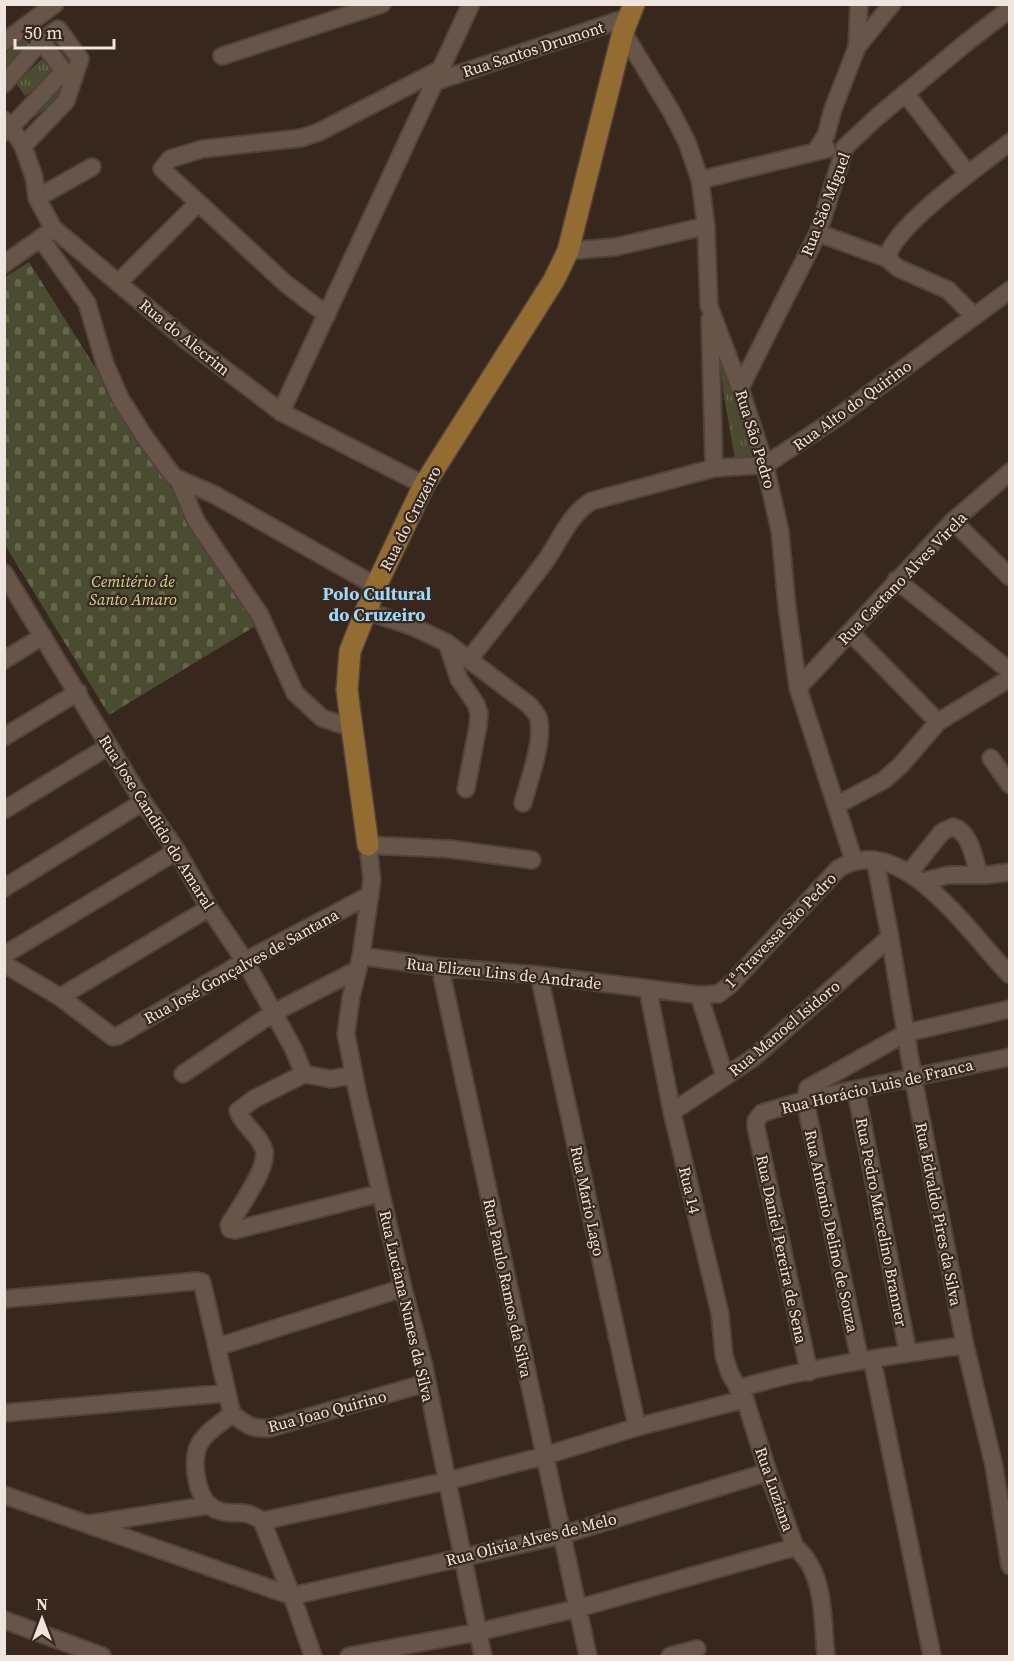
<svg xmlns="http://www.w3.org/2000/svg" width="1014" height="1661" viewBox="0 0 1014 1661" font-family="'Source Serif 4',serif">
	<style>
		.cemetery { fill: url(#cemetery-stones) }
		.park { fill: url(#park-tufts) }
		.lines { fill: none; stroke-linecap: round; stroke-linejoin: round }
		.minor-casing { stroke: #50433b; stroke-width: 20 }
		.major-casing { stroke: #50433b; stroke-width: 24 }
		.minor { stroke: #68554a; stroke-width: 16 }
		.major { stroke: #936c32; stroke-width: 21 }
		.labels { text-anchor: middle; stroke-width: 4.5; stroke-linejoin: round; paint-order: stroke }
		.street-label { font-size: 16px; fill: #f0e5de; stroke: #37271d }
		.park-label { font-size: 16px; font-style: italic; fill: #d1d888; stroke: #37271d }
		.neighbourhood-label { font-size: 18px; font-weight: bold; fill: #9ddafe; stroke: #37271d }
	</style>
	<defs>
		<pattern id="cemetery-stones" width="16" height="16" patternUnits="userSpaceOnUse" patternTransform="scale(1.5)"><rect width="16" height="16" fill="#4a4c2f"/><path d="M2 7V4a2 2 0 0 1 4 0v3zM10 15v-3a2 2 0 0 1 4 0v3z" fill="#64664d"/></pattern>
		<pattern id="park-tufts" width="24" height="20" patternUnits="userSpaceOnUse" patternTransform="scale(1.5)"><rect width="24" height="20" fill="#4a4c2f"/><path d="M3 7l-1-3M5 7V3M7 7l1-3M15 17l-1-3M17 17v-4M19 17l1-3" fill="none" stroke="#64664d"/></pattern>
	</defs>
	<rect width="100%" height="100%" fill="#37271d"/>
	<path class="cemetery" d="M 29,262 L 257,625 L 109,715 L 5,545 L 5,277 Z"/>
	<path class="park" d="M 31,33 L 39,35 L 5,77 L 5,54 L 24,36 Z
		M 46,55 L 59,72 L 25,96 L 16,83 Z
		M 65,82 L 71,89 L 34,117 L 34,111 Z
		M 720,355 L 758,456 L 735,460 L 723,390 Z"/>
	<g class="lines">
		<g class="minor-casing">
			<path id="minor" d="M 623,32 L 671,111 L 687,142 L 700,180 L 706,226 L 709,306 L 740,388 L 765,465 L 780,531 L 787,607 L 798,688 L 854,861
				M 4,42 L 55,4
				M 857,47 L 892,4
				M 222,56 L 382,4
				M 437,81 L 629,17
				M 4,84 L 41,41 L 64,71 L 11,127 L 4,120
				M 905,93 L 968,174
				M 4,132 L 11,127 L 23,146 L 34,177 L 37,198 L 53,228 L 186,340 L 281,412 L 424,485
				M 23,146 L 66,101 L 80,59 L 58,29 L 41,41
				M 816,151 L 826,135 L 833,109 L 857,47 L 859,4
				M 700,180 L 827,149
				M 37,198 L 92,167
				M 818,233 L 889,259
				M 41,239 L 87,303 L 105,364 L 120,398 L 146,439 L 174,477 L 215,495 L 376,586
				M 568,251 L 615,247 L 706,226
				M 4,264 L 48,233
				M 118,283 L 198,203
				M 327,315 L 286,284 L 162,169 L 170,159 L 202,149 L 301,138 L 319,132 L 443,68
				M 974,316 L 948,290 L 898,268 L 891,262 L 888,255 C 898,223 981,165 1010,142
				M 710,319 L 714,468
				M 740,388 L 818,233 L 845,147 L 877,117 L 967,42 L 1010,9
				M 281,412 L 471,4
				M 178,479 L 196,521 L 260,615 L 295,693 L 322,718 L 352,728
				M 953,521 L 1010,577
				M 4,573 L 143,802 L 177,851 L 209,908 L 245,961 L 293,1048 L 304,1074
				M 896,580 L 1010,671
				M 366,611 L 414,627 L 447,643 L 529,705 C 533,710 538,714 539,720 C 543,744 529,780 523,803
				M 850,632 L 938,722
				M 447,643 L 459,679 L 476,704 L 479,713 L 478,726 L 466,789
				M 470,658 C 495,627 520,595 544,563 C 559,543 569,514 592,501 L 714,468 L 765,465 L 835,419 L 1010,290
				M 4,660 L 43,636
				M 798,688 L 953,521 L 1010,472
				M 4,737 L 78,692
				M 991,758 L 1010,785
				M 837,805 L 884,780 L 901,765 L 938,722 L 1010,678
				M 4,810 L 109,746
				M 875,860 L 890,937 L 913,1077 L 965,1345 L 994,1466 L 1010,1566
				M 909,873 L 942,832 L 953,827 C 971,832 974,860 979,875
				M 921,882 L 948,875 L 987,875 L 1010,872
				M 4,888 L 143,802
				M 4,955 L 177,851
				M 361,956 L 440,967 L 539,975 L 699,995 L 718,994 L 730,985 L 838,869 C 902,828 971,936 1010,975
				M 4,964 L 60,997 L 113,1037 L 118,1036 L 245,961 L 370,895
				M 440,967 L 588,1656
				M 539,975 L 637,1427
				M 648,990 L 672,1112 L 720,1314 L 724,1356 L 730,1374 L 745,1399 L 768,1472 L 795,1547 C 826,1572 822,1620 826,1656
				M 699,995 L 725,1077
				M 60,997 L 209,908
				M 183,1074 L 273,1013 L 357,970
				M 304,1074 L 254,1099 L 238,1111 C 243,1126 260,1135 264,1150 C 269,1168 238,1209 229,1225 L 230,1229 L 235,1230 L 381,1193
				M 304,1074 L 331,1079 L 354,1075
				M 856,1091 L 908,1353
				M 672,1112 L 753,1058 L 890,937
				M 4,1299 L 197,1281 L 202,1282 L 232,1414 C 221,1423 204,1433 198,1447 C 191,1464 197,1503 217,1510 C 234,1517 243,1507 262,1521 L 292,1596 L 313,1656
				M 217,1347 L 403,1288
				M 872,1359 L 932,1656
				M 860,1361 L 805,1100 L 808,1088 L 906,1033 L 1010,1009
				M 809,1372 L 756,1127 L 756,1121 L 762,1113 L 805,1100 L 1010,1057
				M 738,1389 C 811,1366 889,1356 965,1345
				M 4,1413 L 227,1393
				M 232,1414 C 245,1424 253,1430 270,1428 L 426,1383
				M 4,1495 L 292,1596 L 562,1535 L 768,1472
				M 262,1521 L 447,1481 L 544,1456 L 637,1427 L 745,1399
				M 89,1524 L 210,1505
				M 4,1620 L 102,1656
				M 349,1656 L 478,1632 L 579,1608 L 795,1547
				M 483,1656 L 423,1362 L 403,1288 L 358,1095 L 346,1034 L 351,997 L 361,956 L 372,880 L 368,845 L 450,849 L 532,860
				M 670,1656 L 697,1649"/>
		</g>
		<g class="major-casing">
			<path id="major" d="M 368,845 L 350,713 L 347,690 L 350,651 L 376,586 L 424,485 L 554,280 L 568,251 L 623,32 L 634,4"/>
		</g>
		<use href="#minor" class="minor"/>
		<use href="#major" class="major"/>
	</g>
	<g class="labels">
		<g class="street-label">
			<text transform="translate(533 49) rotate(-18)" y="6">Rua Santos Drumont</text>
			<text transform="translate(825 204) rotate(-69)" y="6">Rua São Miguel</text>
			<text transform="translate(185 337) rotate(39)" y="6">Rua do Alecrim</text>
			<text transform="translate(852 405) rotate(-36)" y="6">Rua Alto do Quirino</text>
			<text transform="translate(756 439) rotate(73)" y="6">Rua São Pedro</text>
			<text transform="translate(410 518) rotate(-63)" y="6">Rua do Cruzeiro</text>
			<text transform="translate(902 578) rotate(-46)" y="6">Rua Caetano Alves Virela</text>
			<text transform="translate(157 822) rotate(58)" y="6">Rua Jose Candido do Amaral</text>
			<text transform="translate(780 930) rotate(-46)" y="6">1ª Travessa São Pedro</text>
			<text transform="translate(241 966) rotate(-29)" y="6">Rua José Gonçalves de Santana</text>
			<text transform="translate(504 973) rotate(6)" y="6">Rua Elizeu Lins de Andrade</text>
			<text transform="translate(784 1028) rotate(-40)" y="6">Rua Manoel Isidoro</text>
			<text transform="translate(877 1086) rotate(-13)" y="6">Rua Horácio Luis de Franca</text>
			<text transform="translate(690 1190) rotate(77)" y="6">Rua 14</text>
			<text transform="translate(588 1201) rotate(78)" y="6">Rua Mario Lago</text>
			<text transform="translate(939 1214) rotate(79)" y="6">Rua Edvaldo Pires da Silva</text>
			<text transform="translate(882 1222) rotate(79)" y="6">Rua Pedro Marcelino Branner</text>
			<text transform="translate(832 1231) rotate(78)" y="6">Rua Antonio Delino de Souza</text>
			<text transform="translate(782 1249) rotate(78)" y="6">Rua Daniel Pereira de Sena</text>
			<text transform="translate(508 1288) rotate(78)" y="6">Rua Paulo Ramos da Silva</text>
			<text transform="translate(407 1306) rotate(77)" y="6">Rua Luciana Nunes da Silva</text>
			<text transform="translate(327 1411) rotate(-15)" y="6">Rua Joao Quirino</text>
			<text transform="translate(775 1489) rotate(71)" y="6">Rua Luziana</text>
			<text transform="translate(531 1539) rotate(-14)" y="6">Rua Olivia Alves de Melo</text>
		</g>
		<g class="park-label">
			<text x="133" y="587">Cemitério de<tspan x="133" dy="18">Santo Amaro</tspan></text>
		</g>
		<g class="neighbourhood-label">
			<text x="377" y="600">Polo Cultural<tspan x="377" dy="21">do Cruzeiro</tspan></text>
		</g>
	</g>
	<rect width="1014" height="1661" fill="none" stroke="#f0e5de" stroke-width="12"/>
	<g transform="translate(42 1619)" stroke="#37271d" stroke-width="4.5" paint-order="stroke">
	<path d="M0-4.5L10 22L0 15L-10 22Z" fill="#f0e5de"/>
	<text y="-9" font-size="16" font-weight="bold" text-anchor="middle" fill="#f0e5de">N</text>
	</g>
	<path d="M15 39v9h99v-9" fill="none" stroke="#f0e5de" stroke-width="3"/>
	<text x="24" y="39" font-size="18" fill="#f0e5de" stroke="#37271d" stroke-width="4.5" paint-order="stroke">50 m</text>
</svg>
